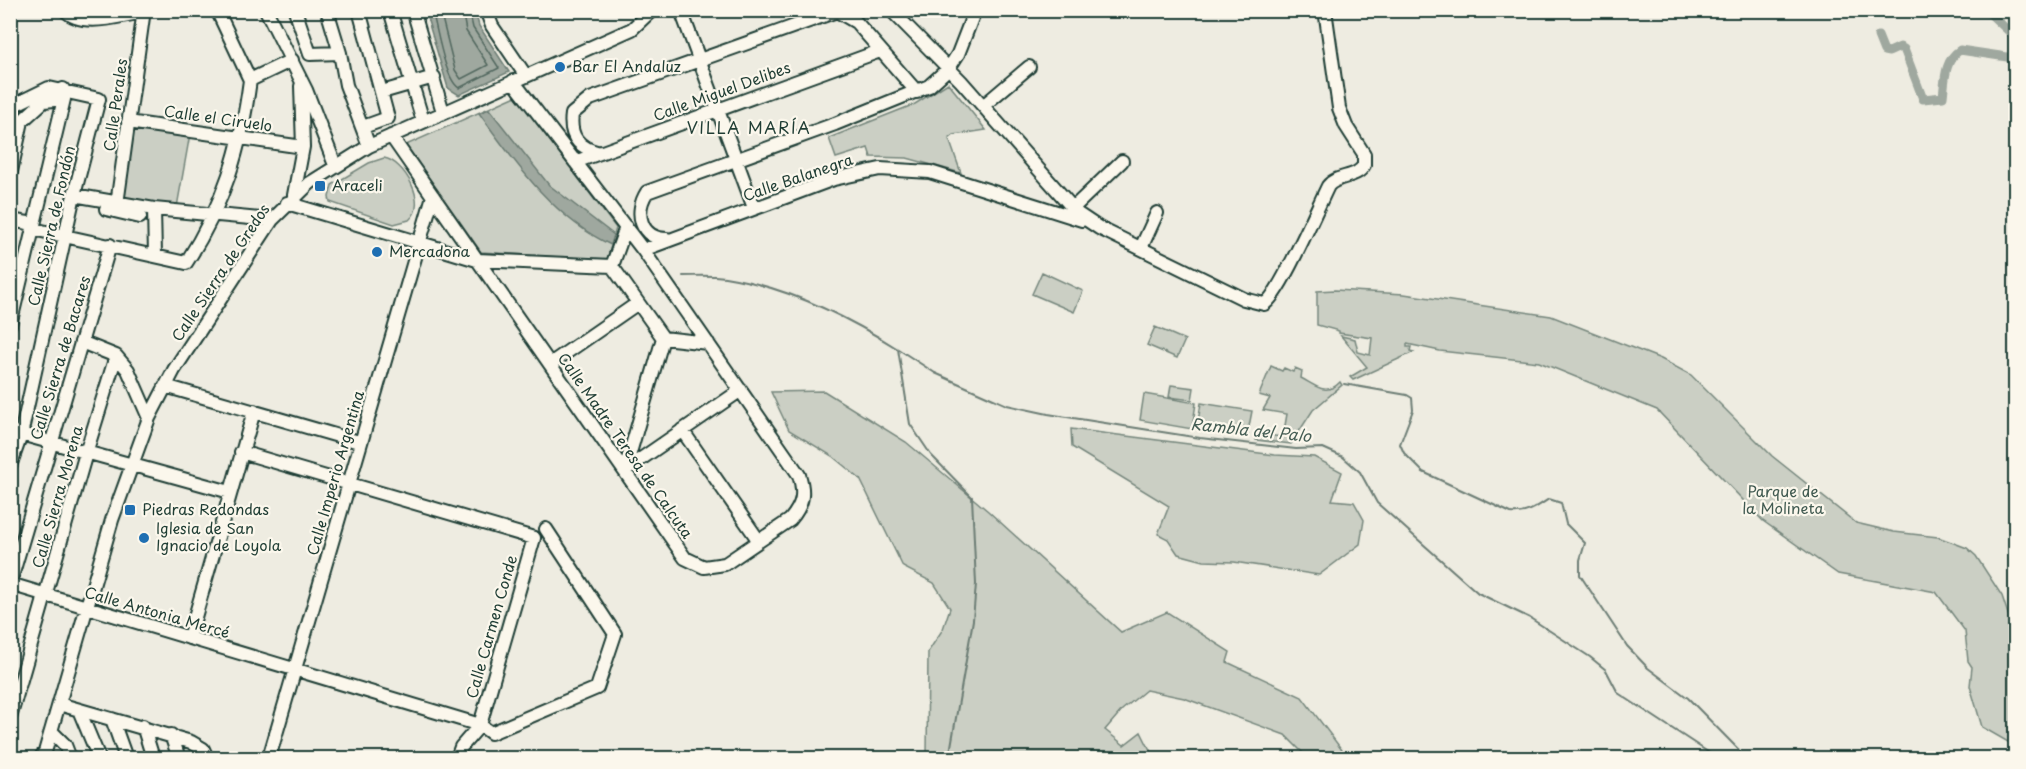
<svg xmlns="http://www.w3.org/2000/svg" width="2026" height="769" viewBox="0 0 2026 769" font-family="'Playpen Sans',sans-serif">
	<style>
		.green { fill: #cbcfc4; stroke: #75867c; stroke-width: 1.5 }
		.water { fill: #9fa89f; stroke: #6c7d74; stroke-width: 1.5 }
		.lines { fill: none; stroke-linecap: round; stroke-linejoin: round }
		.shore { stroke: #52685f; stroke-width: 1.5 }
		.stream { stroke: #6c7d74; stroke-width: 2 }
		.canal { stroke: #9fa89f; stroke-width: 9 }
		.minor-casing { stroke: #1f3d34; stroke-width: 16 }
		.minor { stroke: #fbf7ec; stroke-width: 12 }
		.poi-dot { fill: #1f6fb2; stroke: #fbf7ec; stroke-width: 2 }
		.labels { text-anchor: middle; stroke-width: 4.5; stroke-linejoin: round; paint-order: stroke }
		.poi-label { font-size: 15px; fill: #1f3d34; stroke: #fbf7ec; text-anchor: start }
		.street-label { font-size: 15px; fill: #1f3d34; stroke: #fbf7ec }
		.park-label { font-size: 15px; fill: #415a51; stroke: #fbf7ec }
		.neighbourhood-label { font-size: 16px; letter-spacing: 1.5px; fill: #1f3d34; stroke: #fbf7ec }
		.water-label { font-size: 16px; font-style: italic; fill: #455d54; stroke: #fbf7ec }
	</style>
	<rect width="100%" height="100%" fill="#eeece1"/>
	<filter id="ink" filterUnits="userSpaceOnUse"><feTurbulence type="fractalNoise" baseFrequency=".0167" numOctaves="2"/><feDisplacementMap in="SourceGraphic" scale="12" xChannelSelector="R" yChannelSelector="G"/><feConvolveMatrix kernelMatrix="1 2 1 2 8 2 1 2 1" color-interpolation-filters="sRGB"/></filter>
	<g filter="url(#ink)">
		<path class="green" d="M 948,83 L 986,130 L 954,135 L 949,139 L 961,173 L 907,158 L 871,157 L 868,148 L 836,158 L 829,138 L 915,104 Z
			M 516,96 L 616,228 L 607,260 L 481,252 L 406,145 Z
			M 131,126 L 190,134 L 177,207 L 122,199 Z
			M 384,158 C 404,161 429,204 409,220 L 394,224 L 330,202 L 329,197 L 332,185 L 369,163 Z
			M 1042,272 L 1083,291 L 1074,312 L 1032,294 Z
			M 1335,290 L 1404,294 L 1551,316 L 1661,359 L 1691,375 L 1772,456 L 1856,523 L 1894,532 L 1938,537 L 1967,548 L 1976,556 L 2002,596 L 2012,626 L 2016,646 L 2015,746 L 1982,727 L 1970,686 L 1972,667 L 1968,661 L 1965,631 L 1936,592 L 1838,574 L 1763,521 L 1657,410 L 1539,362 L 1440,351 L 1407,344 L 1407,347 L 1411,347 L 1410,351 L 1414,352 L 1353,380 L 1350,377 L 1367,367 L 1341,336 L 1355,339 L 1358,352 L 1370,355 L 1372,338 L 1339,333 L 1339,331 L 1317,325 L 1317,291 Z
			M 1155,327 L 1185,340 L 1177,358 L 1147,345 Z
			M 1271,366 L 1282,371 L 1284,368 L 1293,372 L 1295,368 L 1302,371 L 1301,378 C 1315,385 1326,397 1340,382 L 1342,385 L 1313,410 L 1291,444 L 1256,440 L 1256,434 L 1283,437 L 1287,414 L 1263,410 L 1270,398 L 1259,395 Z
			M 1171,385 L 1194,388 L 1192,400 L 1169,397 Z
			M 824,391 L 906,442 L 988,511 L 1121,632 L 1167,612 L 1230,652 L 1227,662 L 1302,697 L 1348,758 L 1308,758 L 1285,735 L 1184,698 L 1146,690 L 1122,710 L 1105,730 L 1124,745 L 1141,732 L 1154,758 L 927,758 L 928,652 L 943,629 L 950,608 L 934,583 L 903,567 L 860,479 L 832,456 L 789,430 L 771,392 Z
			M 1144,394 L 1196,403 L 1192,429 L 1140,420 Z
			M 1201,403 L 1252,411 L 1247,437 L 1197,428 Z
			M 1071,429 L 1275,455 L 1314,457 L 1342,472 L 1332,500 L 1354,502 L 1364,520 L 1360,544 L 1319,575 L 1234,562 L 1204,561 L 1178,554 L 1168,539 L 1158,534 L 1169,506 L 1072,447 Z"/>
		<path class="water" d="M 425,11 L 475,11 L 479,26 L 509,72 L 459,95 L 448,88 Z
			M 489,109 L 549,185 L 614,235 L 611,245 C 553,218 516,164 479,113 Z"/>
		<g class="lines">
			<path class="shore" d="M 432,10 C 437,28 445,80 459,88 L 499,68 L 473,28 L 469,10
				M 440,10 L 455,70 L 461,79 L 488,65 L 466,31 L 462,10"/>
			<path class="stream" d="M 683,276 C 697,276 711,275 725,277 C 787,287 846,316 898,349 L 910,424 L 931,455 L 972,497 L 976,584 L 973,620 L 949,758
				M 898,349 L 935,373 L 1007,405 L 1048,414 L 1200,438 L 1296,449 L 1323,448 L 1343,457 L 1360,472 L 1377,503 L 1478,593 L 1530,618 L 1590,657 L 1606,670 L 1618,693 L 1717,758
				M 1344,384 L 1407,395 L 1412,398 L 1413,410 L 1400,444 L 1404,453 L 1423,472 L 1511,513 C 1526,515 1537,507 1549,499 L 1561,503 L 1566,524 L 1585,543 L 1580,560 L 1580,575 L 1627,646 L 1648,668 L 1688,698 L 1740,751 L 1739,758"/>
			<path class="canal" d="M 1986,10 L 2016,38
				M 1878,36 L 1884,51 L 1889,52 L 1900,47 L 1904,49 L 1923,99 L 1943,97 C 1945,81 1944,60 1960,50 L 2007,57 L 2016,61"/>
			<g class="minor-casing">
				<path id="minor" d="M 65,10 C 82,29 121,15 144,12
					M 217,10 L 250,80
					M 266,10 L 306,90 L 335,165
					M 295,10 L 310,54 L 340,53
					M 327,10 L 340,53 L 346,85 L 369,146
					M 359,10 L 388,118 L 363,127
					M 390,10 L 423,121
					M 413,10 L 443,112
					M 486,10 L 492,26 L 526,76
					M 891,10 L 961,81 L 1078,214 L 1099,228 L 1244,299 L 1264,304 C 1279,297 1318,206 1328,186 C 1337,174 1357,179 1364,165 L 1364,154 L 1346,126 L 1339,108 L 1325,10
					M 682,13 L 754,208
					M 250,80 L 292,60
					M 382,92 L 434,77
					M 983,106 L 1029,67
					M 10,107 L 49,88 L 99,99 L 74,195 L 21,435 L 10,466
					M 128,122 L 303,147
					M 391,136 L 685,558 L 704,567 L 725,564 L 790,520 C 803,505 805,493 799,475 L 643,250 L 513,81
					M 600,153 C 578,148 569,136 572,114 L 590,99 L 837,11 L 856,22 L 917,92
					M 575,162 L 880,51
					M 10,176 L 22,121 L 44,101 L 64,99
					M 74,195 L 154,209 L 272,220
					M 294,195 L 303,147 L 301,86
					M 287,203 L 477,260 L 612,266
					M 117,204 L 144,10
					M 1073,208 L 1122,161
					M 106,209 L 140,217
					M 154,209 L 155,255
					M 10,220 L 34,224
					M 626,227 L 612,266 L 663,338 L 708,343
					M 33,229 L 186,263 C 224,204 241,149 250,80
					M 667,239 C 640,239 634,212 647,192 L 835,124 L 929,86 L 949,68 L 958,54 L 975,10
					M 1141,248 L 1157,213
					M 643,250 L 834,179 L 880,169 L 930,172 L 1082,220
					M 10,325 L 64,99 L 63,89
					M 81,342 L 116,356 L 128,370 L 149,418
					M 550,364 L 638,303
					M 165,386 L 359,442
					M 682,430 L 759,541
					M 10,431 L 230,492
					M 625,470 L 741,390
					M 625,470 L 663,338
					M 10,583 L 110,245
					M 10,584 L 480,725 L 534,538 L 241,452
					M 189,638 L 254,411
					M 59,704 L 191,742 L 203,749 L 207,758
					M 79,710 L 99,758
					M 10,718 L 86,453 L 116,356
					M 112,719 L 126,758
					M 143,726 L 153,758
					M 50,734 L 52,732 L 65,745 L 70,758
					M 171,735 L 179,758
					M 40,758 L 45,752 L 112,520 L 149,418 L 174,370 L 272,220 L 310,183 L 369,146 L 632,29 L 652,10
					M 269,758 L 433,196
					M 457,758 L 461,747 L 480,725 L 491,733 L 597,688 L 615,634 L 546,529"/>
			</g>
			<use href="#minor" class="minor"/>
		</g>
	</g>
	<g class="poi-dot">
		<circle cx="560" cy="67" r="6"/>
		<rect x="314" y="180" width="12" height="12" rx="3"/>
		<circle cx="377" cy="252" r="6"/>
		<rect x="124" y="504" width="12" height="12" rx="3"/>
		<circle cx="144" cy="538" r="6"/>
	</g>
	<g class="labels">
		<g class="poi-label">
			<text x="572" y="72">Bar El Andaluz</text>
			<text x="332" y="191">Araceli</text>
			<text x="389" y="257">Mercadona</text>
			<text x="142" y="515">Piedras Redondas</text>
			<text x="156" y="534">Iglesia de San<tspan x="156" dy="17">Ignacio de Loyola</tspan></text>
		</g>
		<g class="street-label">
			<text transform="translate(722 92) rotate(-20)" y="5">Calle Miguel Delibes</text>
			<text transform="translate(116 105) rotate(-82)" y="5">Calle Perales</text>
			<text transform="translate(218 119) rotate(8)" y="5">Calle el Ciruelo</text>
			<text transform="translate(798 178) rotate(-19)" y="5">Calle Balanegra</text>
			<text transform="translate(52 226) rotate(-77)" y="5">Calle Sierra de Fondón</text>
			<text transform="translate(221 273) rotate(-56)" y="5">Calle Sierra de Gredos</text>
			<text transform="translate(61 358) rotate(-73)" y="5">Calle Sierra de Bacares</text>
			<text transform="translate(625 446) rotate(55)" y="5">Calle Madre Teresa de Calcuta</text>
			<text transform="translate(336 473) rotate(-74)" y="5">Calle Imperio Argentina</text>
			<text transform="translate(58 497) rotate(-74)" y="5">Calle Sierra Morena</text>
			<text transform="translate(157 613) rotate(16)" y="5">Calle Antonia Mercé</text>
			<text transform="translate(492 627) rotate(-74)" y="5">Calle Carmen Conde</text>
		</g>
		<g class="park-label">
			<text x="1783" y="497">Parque de<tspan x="1783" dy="17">la Molineta</tspan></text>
		</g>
		<g class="neighbourhood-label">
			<text x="749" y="134">VILLA MARÍA</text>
		</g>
		<g class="water-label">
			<text transform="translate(1251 430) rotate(6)" y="6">Rambla del Palo</text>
		</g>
	</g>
	<rect width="2026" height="769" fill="none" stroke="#fbf7ec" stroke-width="36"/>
	<rect x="18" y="18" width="1990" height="733" fill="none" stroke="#1f3d34" stroke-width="2" filter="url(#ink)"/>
</svg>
